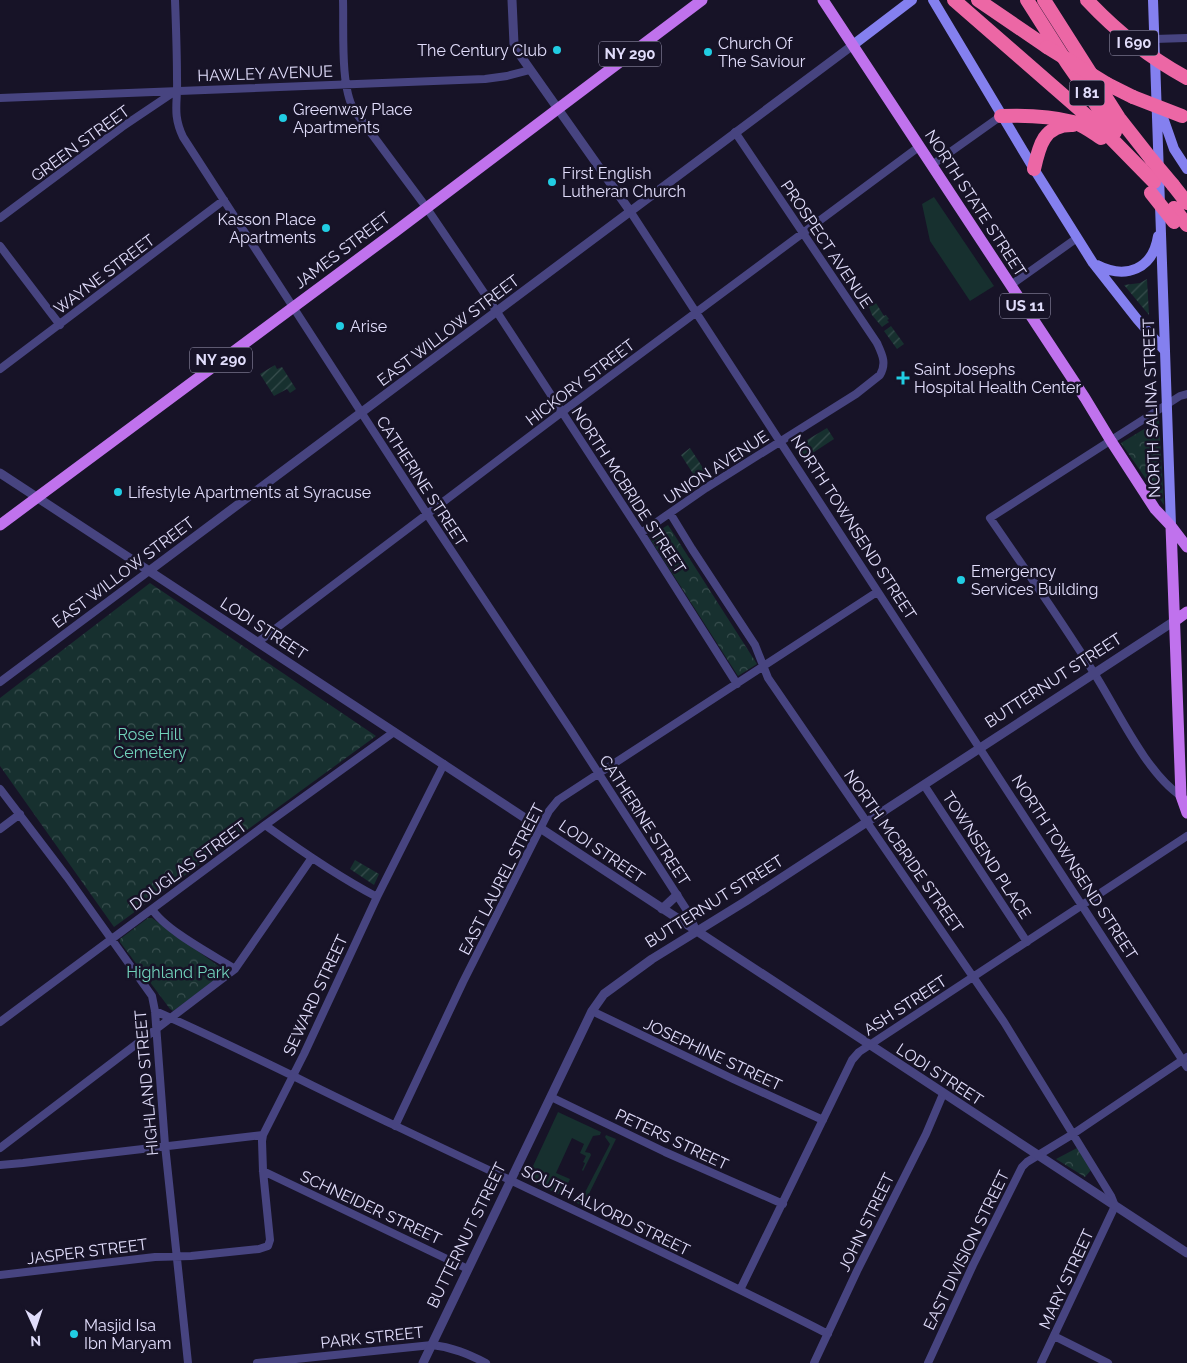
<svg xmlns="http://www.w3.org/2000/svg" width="1187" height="1363" viewBox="0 0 1187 1363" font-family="Raleway,sans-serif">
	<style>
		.grass { fill: #17302f }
		.forest { fill: url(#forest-crowns) }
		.garden { fill: url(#garden-furrows) }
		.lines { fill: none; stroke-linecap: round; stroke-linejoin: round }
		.minor { stroke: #474480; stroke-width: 8 }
		.tertiary { stroke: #474480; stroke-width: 9 }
		.secondary { stroke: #8480ef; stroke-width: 10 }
		.primary { stroke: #c072ed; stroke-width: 11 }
		.motorway { stroke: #ec67a5; stroke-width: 14 }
		.motorway-bridge { stroke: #ec67a5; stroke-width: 14 }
		.poi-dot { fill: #21cde3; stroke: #171327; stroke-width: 2 }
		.labels { text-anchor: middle; stroke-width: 5; stroke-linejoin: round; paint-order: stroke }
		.shield { fill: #171327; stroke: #a4a0bb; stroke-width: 1 }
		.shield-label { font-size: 15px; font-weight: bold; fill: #e1ddfb }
		.poi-label { font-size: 16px; fill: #e1ddfb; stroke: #171327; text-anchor: start }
		.street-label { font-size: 16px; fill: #e1ddfb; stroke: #171327 }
		.park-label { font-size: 16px; fill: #71d2bb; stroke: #171327 }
	</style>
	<defs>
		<pattern id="forest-crowns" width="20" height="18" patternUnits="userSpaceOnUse" patternTransform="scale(1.25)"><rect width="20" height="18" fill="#17302f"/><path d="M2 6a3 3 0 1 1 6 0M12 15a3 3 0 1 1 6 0" fill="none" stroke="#384e4e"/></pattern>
		<pattern id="garden-furrows" width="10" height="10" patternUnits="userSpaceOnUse" patternTransform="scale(1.25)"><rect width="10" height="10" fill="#17302f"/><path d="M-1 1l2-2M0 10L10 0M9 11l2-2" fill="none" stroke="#384e4e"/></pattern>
	</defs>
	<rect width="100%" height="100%" fill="#171327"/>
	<path class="grass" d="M 934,197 L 994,286 L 970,301 L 930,241 L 922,204 Z
		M 558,1112 L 601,1132 L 600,1135 L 593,1136 L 585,1152 L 590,1153 L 591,1155 L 583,1171 L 582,1170 L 585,1163 L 583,1162 L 586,1156 L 580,1153 L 584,1144 L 572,1138 L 556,1173 L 570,1179 L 562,1196 L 527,1179 Z
		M 606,1135 L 616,1139 L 583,1206 L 567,1198 L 567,1196 L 580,1202 L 610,1144 L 605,1137 Z"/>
	<path class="forest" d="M 1159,420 L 1164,505 L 1121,443 Z
		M 668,525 L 757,664 L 738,676 L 649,537 Z
		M 150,583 L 376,736 L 114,927 L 0,766 L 0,698 Z
		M 148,918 L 152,918 L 224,970 L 225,973 L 173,1011 L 170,1009 L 120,942 L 120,939 Z
		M 1077,1148 L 1091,1170 L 1085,1177 L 1056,1159 Z"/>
	<path class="garden" d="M 1147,279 L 1149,315 L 1124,285 L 1140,283 Z
		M 876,303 L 884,316 L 886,315 L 889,319 L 887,320 L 889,322 L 882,327 L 872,315 L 869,307 Z
		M 891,326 L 904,344 L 897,349 L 884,331 Z
		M 275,365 L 277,369 L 282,367 L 296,389 L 290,393 L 287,389 L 274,396 L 260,374 Z
		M 827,428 L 834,439 L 811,454 L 809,461 L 807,462 L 797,446 Z
		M 690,448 L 709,477 L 699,483 L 681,455 Z
		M 355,860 L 379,874 L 374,885 L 350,869 Z"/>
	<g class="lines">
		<path class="minor" d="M 175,0 C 176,26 177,53 177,79 C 178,102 172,114 183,137 L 427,514 L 570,729 L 686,909 L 697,932
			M 343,0 C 344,30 340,86 354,110 L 426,207 L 497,312 L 641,533 L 737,684
			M 1154,39 L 1187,38
			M 0,98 L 485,79 L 507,76 L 530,70
			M 932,165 L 1001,116
			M 630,211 L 1187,1067
			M 0,218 L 122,127 L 177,90
			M 0,246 L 60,325
			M 1011,285 L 1077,238
			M 0,369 L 224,200
			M 670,513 L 692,549 L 755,645 L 768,678 L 1004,1022 L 1111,1196 L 1115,1206 L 1041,1363
			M 641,533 L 706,488 L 856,394 L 880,375 C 887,363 882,354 877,343 L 735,132
			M 258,642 L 562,412 L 920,146
			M 0,682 L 149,571
			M 924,785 L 1027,942
			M 0,789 L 67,877 L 152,996 L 155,1011 L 165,1145 L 188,1363
			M 1181,796 C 1146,773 1117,709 1094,673 C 1061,620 1025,569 990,518 L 1180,396 L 1187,394
			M 265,825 C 301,851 337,876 377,897
			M 0,829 L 20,814
			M 152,909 C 165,930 213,955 235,969
			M 155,1011 C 237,1047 316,1088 396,1126 C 540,1195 686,1261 828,1334
			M 592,1011 L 733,1079 L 823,1120
			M 0,1022 L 265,825 L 394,732
			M 551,1097 L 665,1152 L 783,1204
			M 395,1126 L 463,982 L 549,811 L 558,800 L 877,592
			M 0,1148 L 235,969 L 311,859
			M 0,1165 L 23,1163 L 263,1135
			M 263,1171 L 468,1269
			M 0,1275 L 155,1257 L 191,1256 L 259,1249 L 268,1246 L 270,1240 L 263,1171 L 262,1141 L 263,1135 L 304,1054 L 377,897 L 444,764
			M 740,1290 L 852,1060 L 859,1052 L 1187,836
			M 1054,1336 L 1108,1363
			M 257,1363 L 432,1345 C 452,1347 468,1354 486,1363
			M 814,1363 L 857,1271 L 926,1134 L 943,1094
			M 928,1363 L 973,1265 L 1022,1167 L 1027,1162 L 1073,1134 L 1187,1057"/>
		<path class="tertiary" d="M 512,0 L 514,44 L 520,55 L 630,211
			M 0,473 L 1187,1253
			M 149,571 L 853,45
			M 662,909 L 677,895
			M 423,1363 L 592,1011 L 604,994 L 652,959 L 746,901 L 1176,620"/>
		<path class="secondary" d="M 933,0 L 1034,169 L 1093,263 L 1137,319 L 1165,351
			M 1153,0 L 1171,526
			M 853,45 L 912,0
			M 1160,109 L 1174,149 L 1187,169
			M 1097,265 C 1126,280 1153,269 1158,236"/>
		<path class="primary" d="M 823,0 L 1085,398 L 1111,441 L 1155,509 L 1171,526 L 1187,547
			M 0,525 L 396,231 L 702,0
			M 1171,526 L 1181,796 L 1187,813
			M 1176,620 L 1187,612"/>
		<path class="motorway" d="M 954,0 L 1102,129 L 1154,182
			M 978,0 L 1047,47
			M 1027,0 L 1067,63 L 1115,132
			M 1044,0 L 1119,118 L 1152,160
			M 1107,84 L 1133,97
			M 1001,116 C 1024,115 1051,116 1073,122 C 1083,125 1092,132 1101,138
			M 1034,169 C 1039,146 1044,124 1073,125
			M 1173,185 L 1187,203
			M 1174,208 L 1187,225"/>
		<path class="motorway-bridge" d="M 1087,0 C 1116,31 1150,58 1187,78
			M 1047,47 L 1107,84
			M 1133,97 L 1182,116
			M 1152,160 L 1173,185
			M 1151,193 L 1174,222"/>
	</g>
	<g class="poi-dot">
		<circle cx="557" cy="50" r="5"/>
		<circle cx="708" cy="52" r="5"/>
		<circle cx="283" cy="118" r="5"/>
		<circle cx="552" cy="182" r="5"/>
		<circle cx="326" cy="228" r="5"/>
		<circle cx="340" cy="326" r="5"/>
		<path d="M900.5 370.5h5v5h5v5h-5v5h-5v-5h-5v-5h5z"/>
		<circle cx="118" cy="492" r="5"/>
		<circle cx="961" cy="580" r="5"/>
		<circle cx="74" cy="1334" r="5"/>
	</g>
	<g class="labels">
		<g class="shield">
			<rect x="1110" y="30.5" width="48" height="25" rx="4"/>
			<rect x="599" y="41.5" width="62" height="25" rx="4"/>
			<rect x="1069.5" y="80.5" width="35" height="25" rx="4"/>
			<rect x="1000" y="293.5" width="50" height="25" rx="4"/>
			<rect x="190" y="347.5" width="62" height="25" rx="4"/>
		</g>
		<g class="shield-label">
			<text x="1134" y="48">I 690</text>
			<text x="630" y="59">NY 290</text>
			<text x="1087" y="98">I 81</text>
			<text x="1025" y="311">US 11</text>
			<text x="221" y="365">NY 290</text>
		</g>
		<g class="poi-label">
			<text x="718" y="49">Church Of<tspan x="718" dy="18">The Saviour</tspan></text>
			<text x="547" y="56" text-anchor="end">The Century Club</text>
			<text x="293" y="115">Greenway Place<tspan x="293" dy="18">Apartments</tspan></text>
			<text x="562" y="179">First English<tspan x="562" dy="18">Lutheran Church</tspan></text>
			<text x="316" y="225" text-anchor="end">Kasson Place<tspan x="316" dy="18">Apartments</tspan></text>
			<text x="350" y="332">Arise</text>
			<text x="914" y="375">Saint Josephs<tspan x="914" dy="18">Hospital Health Center</tspan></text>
			<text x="128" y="498">Lifestyle Apartments at Syracuse</text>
			<text x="971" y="577">Emergency<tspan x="971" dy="18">Services Building</tspan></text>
			<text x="84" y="1331">Masjid Isa<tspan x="84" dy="18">Ibn Maryam</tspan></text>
		</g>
		<g class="street-label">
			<text transform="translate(265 73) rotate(-2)" y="6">HAWLEY AVENUE</text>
			<text transform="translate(80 143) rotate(-36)" y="6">GREEN STREET</text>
			<text transform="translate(976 203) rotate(57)" y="6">NORTH STATE STREET</text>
			<text transform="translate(827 244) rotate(56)" y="6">PROSPECT AVENUE</text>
			<text transform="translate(342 250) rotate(-37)" y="6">JAMES STREET</text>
			<text transform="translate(104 274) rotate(-37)" y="6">WAYNE STREET</text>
			<text transform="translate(448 330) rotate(-37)" y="6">EAST WILLOW STREET</text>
			<text transform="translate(580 382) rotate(-37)" y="6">HICKORY STREET</text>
			<text transform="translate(1151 408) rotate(-92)" y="6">NORTH SALINA STREET</text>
			<text transform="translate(716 467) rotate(-33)" y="6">UNION AVENUE</text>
			<text transform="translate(422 481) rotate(57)" y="6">CATHERINE STREET</text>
			<text transform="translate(629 490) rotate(57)" y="6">NORTH MCBRIDE STREET</text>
			<text transform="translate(854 527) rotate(57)" y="6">NORTH TOWNSEND STREET</text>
			<text transform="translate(123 572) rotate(-37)" y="6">EAST WILLOW STREET</text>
			<text transform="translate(264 628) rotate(33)" y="6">LODI STREET</text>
			<text transform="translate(1053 680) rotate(-33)" y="6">BUTTERNUT STREET</text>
			<text transform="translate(645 820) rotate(57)" y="6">CATHERINE STREET</text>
			<text transform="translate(602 851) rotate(34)" y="6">LODI STREET</text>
			<text transform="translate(904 851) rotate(55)" y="6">NORTH MCBRIDE STREET</text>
			<text transform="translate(987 855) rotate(57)" y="6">TOWNSEND PLACE</text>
			<text transform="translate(188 865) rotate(-36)" y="6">DOUGLAS STREET</text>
			<text transform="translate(1075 867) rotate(57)" y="6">NORTH TOWNSEND STREET</text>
			<text transform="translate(501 879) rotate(-63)" y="6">EAST LAUREL STREET</text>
			<text transform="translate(714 901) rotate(-32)" y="6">BUTTERNUT STREET</text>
			<text transform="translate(315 995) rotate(-65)" y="6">SEWARD STREET</text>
			<text transform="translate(905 1005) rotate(-33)" y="6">ASH STREET</text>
			<text transform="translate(713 1054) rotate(25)" y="6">JOSEPHINE STREET</text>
			<text transform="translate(940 1074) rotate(33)" y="6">LODI STREET</text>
			<text transform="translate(146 1083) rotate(-95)" y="6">HIGHLAND STREET</text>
			<text transform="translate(672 1139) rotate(25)" y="6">PETERS STREET</text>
			<text transform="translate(371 1207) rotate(25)" y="6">SCHNEIDER STREET</text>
			<text transform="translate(606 1210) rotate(26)" y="6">SOUTH ALVORD STREET</text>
			<text transform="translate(866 1222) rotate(-64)" y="6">JOHN STREET</text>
			<text transform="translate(466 1235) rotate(-64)" y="6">BUTTERNUT STREET</text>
			<text transform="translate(966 1250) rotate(-64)" y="6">EAST DIVISION STREET</text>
			<text transform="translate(87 1251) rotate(-7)" y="6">JASPER STREET</text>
			<text transform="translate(1066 1279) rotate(-65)" y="6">MARY STREET</text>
			<text transform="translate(372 1337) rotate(-6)" y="6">PARK STREET</text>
		</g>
		<g class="park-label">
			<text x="150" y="740">Rose Hill<tspan x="150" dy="18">Cemetery</tspan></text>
			<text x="178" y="978">Highland Park</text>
		</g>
	</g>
	<g transform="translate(35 1328) rotate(177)" stroke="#171327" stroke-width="4" paint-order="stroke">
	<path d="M0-4L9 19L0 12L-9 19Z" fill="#e1ddfb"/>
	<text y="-8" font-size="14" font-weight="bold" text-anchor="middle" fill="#e1ddfb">N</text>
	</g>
</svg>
